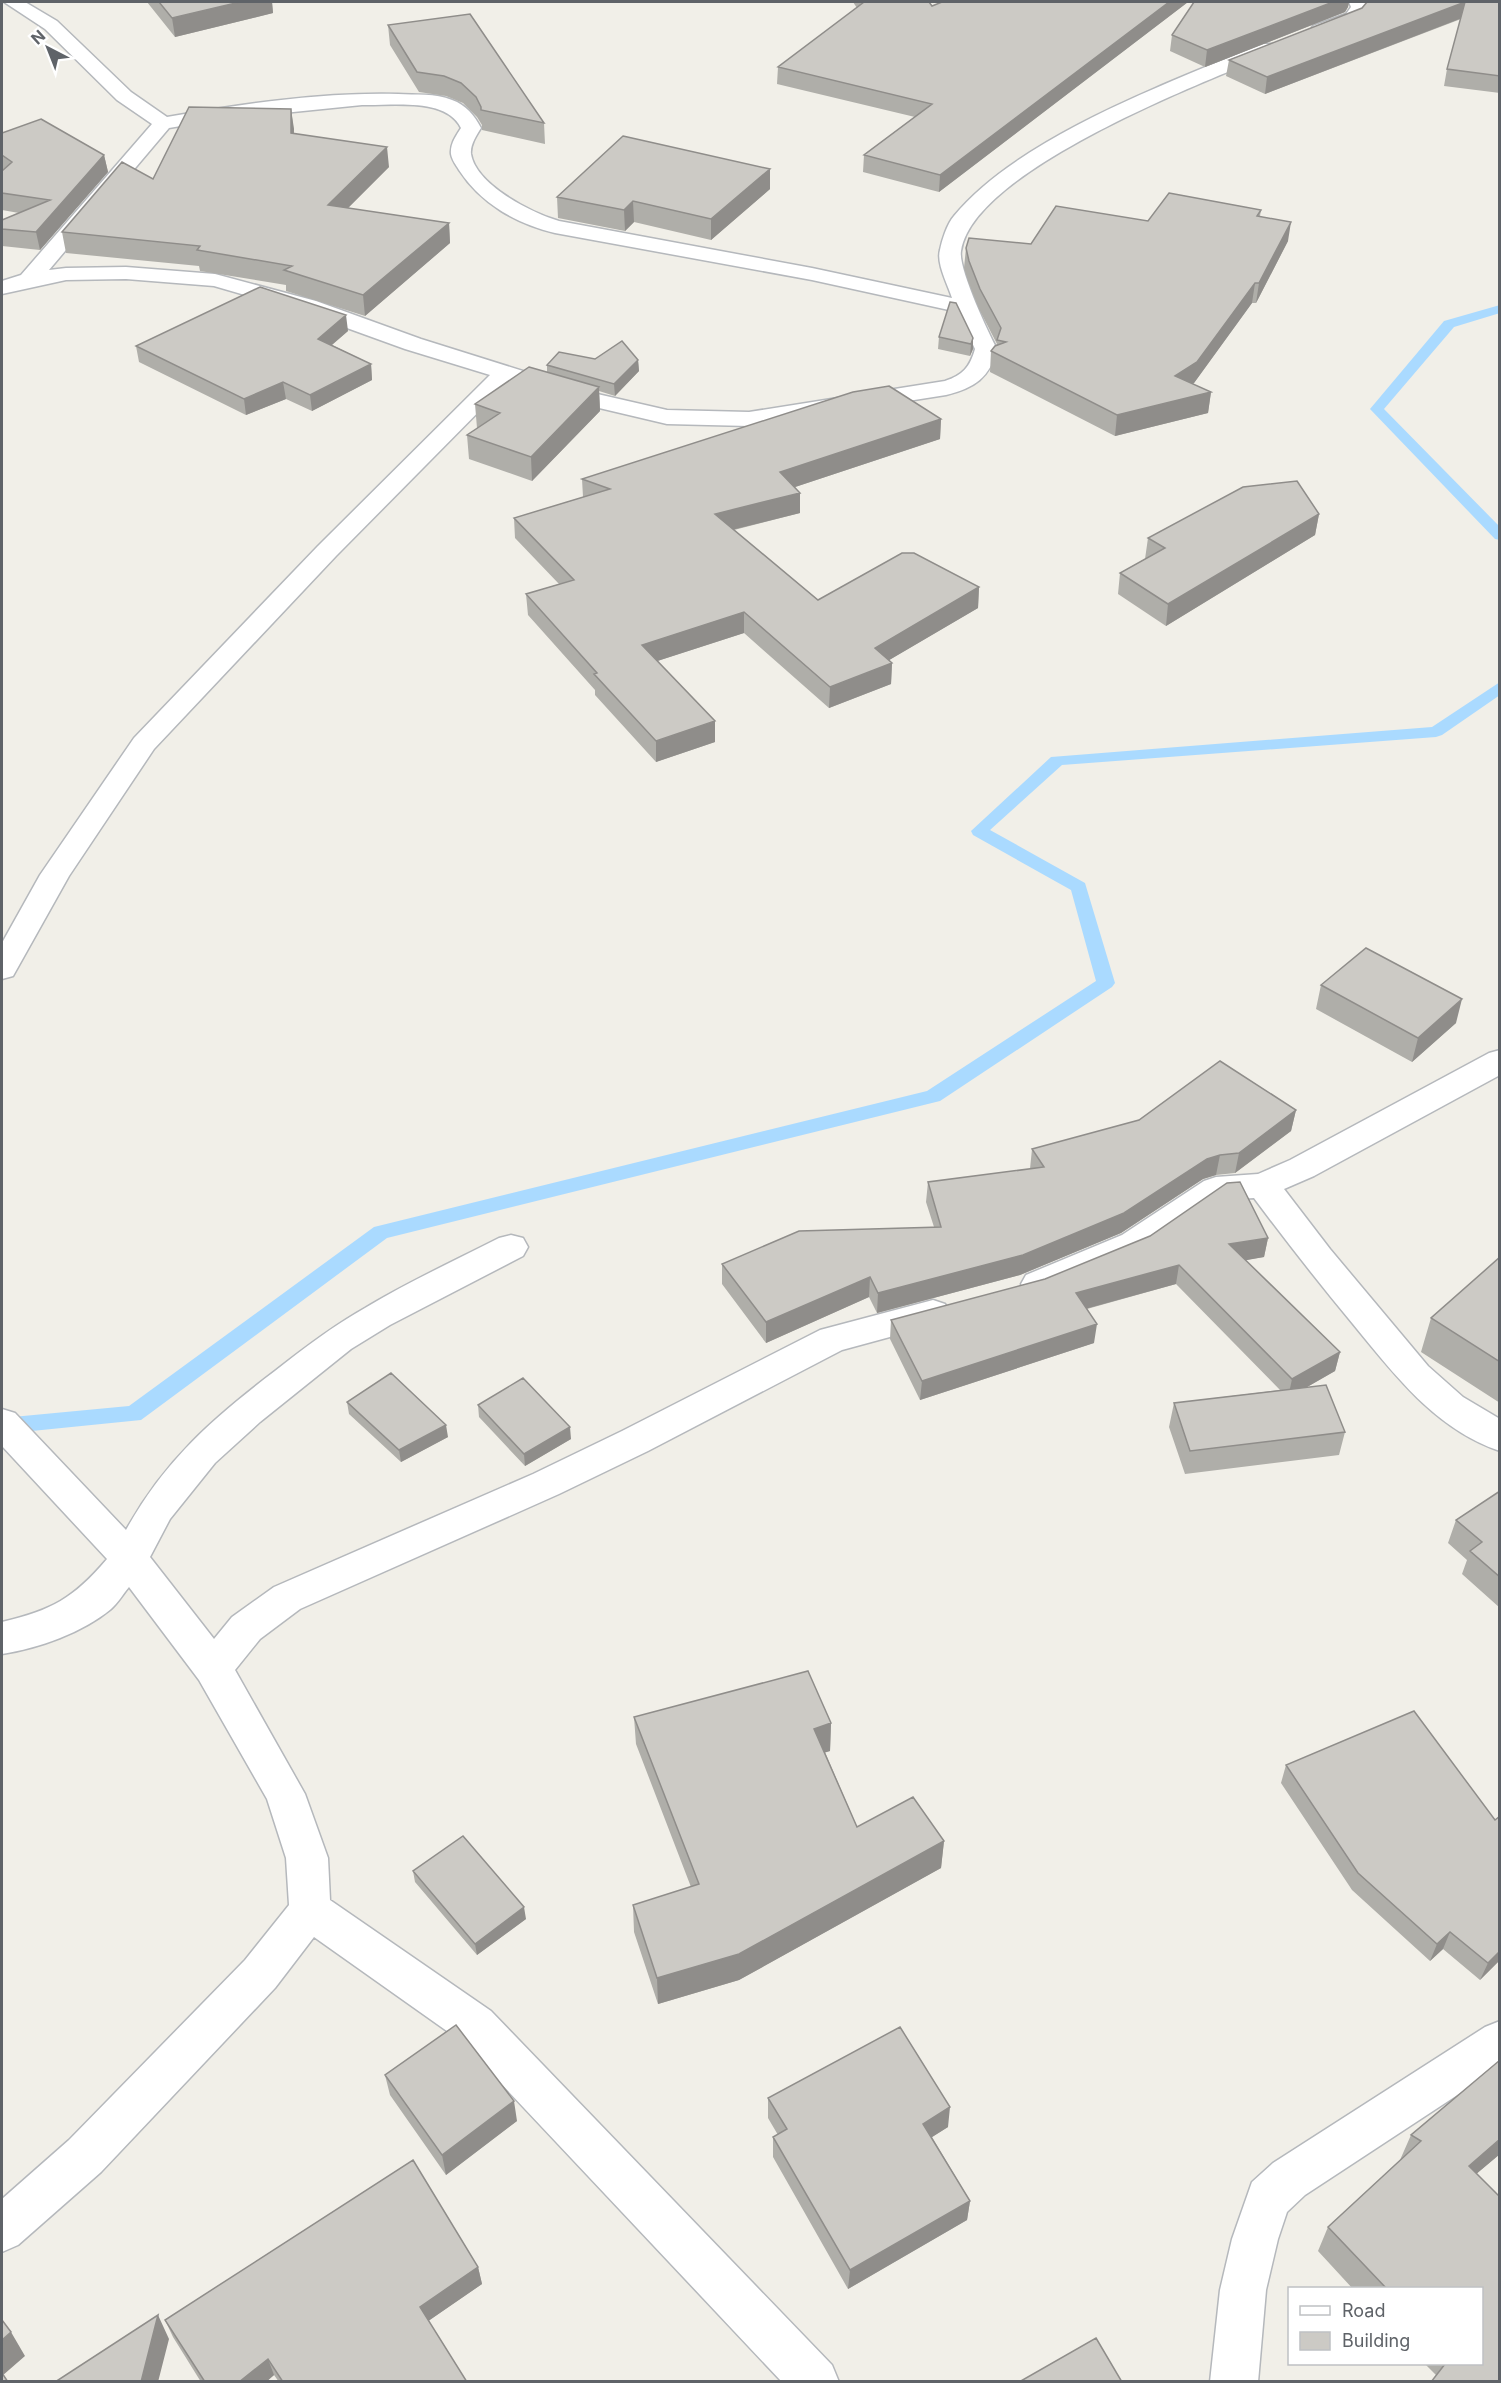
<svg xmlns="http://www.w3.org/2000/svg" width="1501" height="2383" viewBox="0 0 1501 2383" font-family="Inter,sans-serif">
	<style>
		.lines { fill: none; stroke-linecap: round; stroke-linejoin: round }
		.stream { fill: #aadaff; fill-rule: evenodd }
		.street-casing { stroke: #b5b8bc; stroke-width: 3 }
		.street { fill: #fff; fill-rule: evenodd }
		.wall { fill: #afaea9 }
		.shaded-wall { fill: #8f8d8a }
		.building { fill: #cccac5; stroke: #8f8d8a; stroke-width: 1.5 }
	</style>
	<rect width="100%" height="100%" fill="#f1efe8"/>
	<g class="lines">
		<path class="stream" d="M 1500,305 L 1500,313 L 1454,327 L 1384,409 L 1500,527 L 1500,540 L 1495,539 L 1370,409 L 1444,321 Z
			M 1500,682 L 1500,695 L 1442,735 L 1436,737 L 1062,765 L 990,830 L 1085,883 L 1115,983 L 1112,987 L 940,1101 L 387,1238 L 141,1420 L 2,1434 L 2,1418 L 129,1406 L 374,1227 L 927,1091 L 1096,981 L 1071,890 L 973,835 L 971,831 L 1051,757 L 1432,727 Z"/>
		<g class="street-casing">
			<path id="street" d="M 4,2 L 25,2 L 57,21 L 131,92 L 167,117 C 242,104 321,92 398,94 C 416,95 435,93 452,100 C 466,105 474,115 481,128 C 476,136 470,145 471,154 C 476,185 532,213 559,221 L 812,268 L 952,298 C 948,285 936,263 940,250 C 942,240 947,224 954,216 C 1019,137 1168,83 1262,44 L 1276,44 L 1278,48 L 1276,52 C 1204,82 973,170 961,251 C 958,268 988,332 997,349 C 990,378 974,388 946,395 L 749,426 L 667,424 L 578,403 L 509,381 L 336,556 L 154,749 L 69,876 L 13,976 L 2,979 L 2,943 L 40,875 L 134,738 L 318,546 L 490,375 L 405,349 L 300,311 L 214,286 L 126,279 L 66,280 L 2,294 L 2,281 L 21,275 L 152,124 L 117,100 L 45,29 ZM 362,105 C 392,106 446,97 461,128 C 456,136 450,144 451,154 C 452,160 456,165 459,170 C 481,204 517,224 555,233 L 812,280 L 958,312 L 975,349 C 970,367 963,375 945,381 L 749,412 L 667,410 L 593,393 L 421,339 L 316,301 L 215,274 L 126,267 L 66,268 L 49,270 L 169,128 L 216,120 Z
				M 1349,2 L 1367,2 L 1369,7 L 1359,22 L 1327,34 L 1313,34 L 1311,30 L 1313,26 L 1346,14 L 1351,7 Z
				M 1500,1050 L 1500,1075 L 1314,1176 L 1284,1189 L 1330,1249 L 1428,1366 L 1463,1397 L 1500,1419 L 1500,1451 C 1436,1430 1394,1374 1353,1324 C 1319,1283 1286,1241 1254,1198 L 1223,1200 L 1146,1253 L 1050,1293 L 1038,1297 L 1026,1293 L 1021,1284 L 1026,1275 L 1122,1235 L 1204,1181 L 1216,1177 L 1258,1174 L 1290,1160 L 1489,1053 Z
				M 511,1235 L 523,1238 L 528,1247 L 523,1256 L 390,1325 L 351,1349 L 260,1422 L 215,1463 L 170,1519 L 150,1557 L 214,1639 L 232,1617 L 274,1587 L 533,1474 L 622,1431 L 820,1330 L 933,1300 L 945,1304 L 950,1313 L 945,1322 L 842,1350 L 648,1451 L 559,1494 L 300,1609 L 260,1639 L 235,1670 L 305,1794 L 328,1858 L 330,1900 L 491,2011 L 832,2365 L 839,2382 L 782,2382 L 461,2041 L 314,1937 L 275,1988 L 101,2172 L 18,2245 L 2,2252 L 2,2199 L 69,2140 L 245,1960 L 289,1905 L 286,1858 L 267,1799 L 199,1680 L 129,1587 C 123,1594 118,1603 111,1609 C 82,1633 39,1648 2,1654 L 2,1622 C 52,1610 73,1599 107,1559 L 2,1446 L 2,1409 L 15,1413 L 126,1530 C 164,1461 213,1418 275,1371 C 304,1348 333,1326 365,1308 C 408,1282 454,1261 499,1238 Z
				M 1500,2021 L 1500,2067 L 1305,2195 L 1287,2212 L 1278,2239 L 1266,2290 L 1258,2382 L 1210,2382 L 1220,2290 L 1232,2239 L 1252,2182 L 1273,2163 L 1485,2027 Z"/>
		</g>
		<use href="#street" class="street"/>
	</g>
	<path class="wall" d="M 147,2 L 272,2 L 273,13 L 175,37 Z
		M 853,2 L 929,2 L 932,6 L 942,2 L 1188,2 L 939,192 L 863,172 L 864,155 L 915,117 L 777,84 L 778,67 L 857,8 Z
		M 1194,2 L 1349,2 L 1348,7 L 1345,12 L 1205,67 L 1170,51 L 1172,35 Z
		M 1500,2 L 1500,93 L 1444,86 L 1447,69 L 1461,19 L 1265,94 L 1226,76 L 1229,60 L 1362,8 Z
		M 388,25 L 544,123 L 545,144 L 482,130 L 482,125 L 477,117 L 463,103 L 446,96 L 419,92 L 390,45 Z
		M 291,109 L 294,133 L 389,167 L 348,208 L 449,223 L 450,243 L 365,316 L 286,291 L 286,285 L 200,271 L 199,266 L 66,253 L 62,232 L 153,179 Z
		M 2,133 L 104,155 L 108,172 L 40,250 L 2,246 L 2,220 L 19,213 L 2,210 Z
		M 770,169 L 770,189 L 711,240 L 634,222 L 625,231 L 558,218 L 557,197 Z
		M 1261,210 L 1260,216 L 1288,241 L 1256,303 L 1252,303 L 1194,383 L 1193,384 L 1211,392 L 1208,413 L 1115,436 L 990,372 L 991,351 L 997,344 L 979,309 L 968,281 L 964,268 L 966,248 L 1031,244 L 1148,221 Z
		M 348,331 L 332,345 L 371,364 L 372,380 L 312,411 L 286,399 L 246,415 L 139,362 L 136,346 Z
		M 939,337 L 973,338 L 973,349 L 970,356 L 938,349 Z
		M 595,359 L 638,360 L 639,371 L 615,396 L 599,391 L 600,411 L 532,481 L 469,459 L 467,435 L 478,428 L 477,428 L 475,404 L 547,372 L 547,365 Z
		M 941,419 L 940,439 L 795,487 L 800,493 L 800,513 L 734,530 L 818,600 L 979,587 L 978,608 L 889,660 L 892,663 L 891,684 L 829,708 L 744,633 L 657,661 L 715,742 L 656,762 L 595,695 L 595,690 L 528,615 L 526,594 L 559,584 L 515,538 L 514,518 L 583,497 L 582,479 Z
		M 1319,514 L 1315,535 L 1166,626 L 1118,594 L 1120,573 L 1145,559 L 1148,538 Z
		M 1321,985 L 1456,1023 L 1412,1062 L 1316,1009 Z
		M 1296,1110 L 1291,1131 L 1235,1173 L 1216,1175 L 1203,1179 L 1121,1233 L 1020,1275 L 877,1313 L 869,1297 L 766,1343 L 722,1284 L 722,1264 L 934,1227 L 926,1202 L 928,1182 L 1030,1169 L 1032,1149 Z
		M 1268,1238 L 1264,1257 L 1245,1260 L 1340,1352 L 1335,1371 L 1307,1387 L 1345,1432 L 1339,1455 L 1185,1474 L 1169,1427 L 1174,1403 L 1280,1390 L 1176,1284 L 1087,1309 L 1094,1343 L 920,1400 L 890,1339 L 891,1320 Z
		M 1500,1257 L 1500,1403 L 1421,1352 L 1431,1318 Z
		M 347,1402 L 448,1437 L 401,1462 L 349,1414 Z
		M 478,1405 L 571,1439 L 525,1466 L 479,1417 Z
		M 1500,1491 L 1500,1608 L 1462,1574 L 1467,1560 L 1448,1543 L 1456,1520 Z
		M 634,1717 L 831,1723 L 830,1751 L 825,1752 L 857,1827 L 944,1841 L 941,1868 L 739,1980 L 658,2004 L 634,1932 L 633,1905 L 691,1887 L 636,1744 Z
		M 1286,1765 L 1495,1820 L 1500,1816 L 1500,1960 L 1480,1980 L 1443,1949 L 1430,1961 L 1352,1890 L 1281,1783 Z
		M 413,1871 L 526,1919 L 477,1955 L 415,1882 Z
		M 1500,2060 L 1500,2154 L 1476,2174 L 1500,2382 L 1436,2375 L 1425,2364 L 1482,2364 L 1482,2289 L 1353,2289 L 1318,2251 L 1328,2227 L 1400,2160 L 1411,2135 Z
		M 385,2075 L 517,2121 L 446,2175 L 390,2095 Z
		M 768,2098 L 948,2127 L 932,2137 L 970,2201 L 967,2220 L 848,2289 L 773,2157 L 773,2137 L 778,2135 L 768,2118 Z
		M 478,2267 L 482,2284 L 428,2321 L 467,2382 L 279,2382 L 274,2375 L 266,2382 L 201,2382 L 173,2337 L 165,2320 Z"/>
	<path class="shaded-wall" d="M 240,2 L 272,2 L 273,13 L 175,37 L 172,18 Z
		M 1169,2 L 1188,2 L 939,192 L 940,175 Z
		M 1333,2 L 1349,2 L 1348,7 L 1345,12 L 1205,67 L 1207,50 Z
		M 1465,2 L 1462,18 L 1265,94 L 1267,77 Z
		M 291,109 L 294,129 L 293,153 L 291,133 Z
		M 387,147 L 389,167 L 330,226 L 328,205 Z
		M 104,155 L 108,172 L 40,250 L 36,232 Z
		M 770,169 L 770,189 L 711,240 L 711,219 Z
		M 633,201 L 634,222 L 625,231 L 624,210 Z
		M 1291,222 L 1288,241 L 1256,303 L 1259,283 Z
		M 449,223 L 450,243 L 365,316 L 363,295 Z
		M 1255,283 L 1252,303 L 1194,383 L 1172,396 L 1175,376 Z
		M 346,315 L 348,331 L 320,355 L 318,339 Z
		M 973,338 L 973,349 L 970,356 L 971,344 Z
		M 638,360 L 639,371 L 615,396 L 614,384 Z
		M 371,364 L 372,380 L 312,411 L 310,395 Z
		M 283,382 L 286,399 L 246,415 L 244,399 Z
		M 599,387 L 600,411 L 532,481 L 531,457 Z
		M 1211,392 L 1208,413 L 1115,436 L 1117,415 Z
		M 941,419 L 940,439 L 780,492 L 780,472 Z
		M 800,493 L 800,513 L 715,534 L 715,514 Z
		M 1319,514 L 1315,535 L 1166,626 L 1168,604 Z
		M 979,587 L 978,608 L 874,669 L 875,648 Z
		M 744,612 L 744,633 L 642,666 L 642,645 Z
		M 892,663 L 891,684 L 829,708 L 830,687 Z
		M 715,721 L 715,742 L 656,762 L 656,741 Z
		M 1462,999 L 1456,1023 L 1412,1062 L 1418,1038 Z
		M 1296,1110 L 1291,1131 L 1235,1173 L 1239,1153 Z
		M 1220,1155 L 1216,1175 L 1203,1179 L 1121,1233 L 1020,1275 L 877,1313 L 878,1293 L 1207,1159 Z
		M 1268,1238 L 1264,1257 L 1225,1264 L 1229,1244 Z
		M 1179,1265 L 1176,1284 L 1074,1312 L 1076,1293 Z
		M 870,1277 L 869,1297 L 766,1343 L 766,1322 Z
		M 1097,1324 L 1094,1343 L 920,1400 L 922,1381 Z
		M 1340,1352 L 1335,1371 L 1288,1398 L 1292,1379 Z
		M 446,1425 L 448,1437 L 401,1462 L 399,1450 Z
		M 570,1427 L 571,1439 L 525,1466 L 524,1454 Z
		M 831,1723 L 830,1751 L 814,1756 L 814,1729 Z
		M 944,1841 L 941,1868 L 739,1980 L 658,2004 L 657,1978 Z
		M 524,1907 L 526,1919 L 477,1955 L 475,1944 Z
		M 1450,1932 L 1443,1949 L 1430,1961 L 1437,1944 Z
		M 1500,1951 L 1500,1960 L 1480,1980 L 1488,1963 Z
		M 514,2101 L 517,2121 L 446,2175 L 442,2155 Z
		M 950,2107 L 948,2127 L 921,2144 L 923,2124 Z
		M 1500,2139 L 1500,2154 L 1456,2191 L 1469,2166 Z
		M 970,2201 L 967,2220 L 848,2289 L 850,2270 Z
		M 478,2267 L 482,2284 L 424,2324 L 420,2307 Z
		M 158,2315 L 169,2339 L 158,2382 L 141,2382 Z
		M 11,2332 L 25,2356 L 2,2376 L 2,2340 Z
		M 268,2359 L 274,2375 L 266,2382 L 239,2382 Z"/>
	<path class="building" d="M 159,2 L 240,2 L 172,18 Z
		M 863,2 L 929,2 L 932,6 L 942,2 L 1169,2 L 940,175 L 864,155 L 932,104 L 778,67 L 864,2 Z
		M 1194,2 L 1333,2 L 1207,50 L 1172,35 Z
		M 1367,2 L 1500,2 L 1500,76 L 1447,69 L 1465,2 L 1267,77 L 1229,60 L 1362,8 Z
		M 470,14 L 544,123 L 481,110 L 481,107 L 476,97 L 461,83 L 444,76 L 417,72 L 388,25 Z
		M 189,107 L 291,109 L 291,133 L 387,147 L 328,205 L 449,223 L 363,295 L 284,270 L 292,266 L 197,250 L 200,246 L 62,232 L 122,162 L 153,179 Z
		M 41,119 L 104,155 L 36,232 L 2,229 L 2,220 L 50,200 L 2,193 L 2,171 L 12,162 L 2,155 L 2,133 Z
		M 623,136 L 770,169 L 711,219 L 633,201 L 624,210 L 557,197 Z
		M 1169,193 L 1261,210 L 1257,216 L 1291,222 L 1259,283 L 1255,283 L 1197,362 L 1175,376 L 1211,392 L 1117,415 L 991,351 L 995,346 L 1006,342 L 997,340 L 1001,328 L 980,289 L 969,261 L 966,248 L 969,238 L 1031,244 L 1056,206 L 1148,221 Z
		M 260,287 L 346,315 L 318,339 L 371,364 L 310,395 L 283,382 L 244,399 L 136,346 Z
		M 950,302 L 956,303 L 973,338 L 971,344 L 939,337 Z
		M 622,341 L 638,360 L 614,384 L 547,365 L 559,352 L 595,359 Z
		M 529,367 L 599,387 L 531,457 L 467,435 L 500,413 L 475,404 Z
		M 889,386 L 941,419 L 780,472 L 800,493 L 715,514 L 818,600 L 902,553 L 914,553 L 979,587 L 875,648 L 892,663 L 830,687 L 744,612 L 642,645 L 715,721 L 656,741 L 594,674 L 597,673 L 526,594 L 574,580 L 514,518 L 610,489 L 582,479 L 853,392 Z
		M 1297,481 L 1319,514 L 1168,604 L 1120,573 L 1165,548 L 1148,538 L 1243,487 Z
		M 1366,948 L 1462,999 L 1418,1038 L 1321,985 Z
		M 1220,1061 L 1296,1110 L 1239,1153 L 1220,1155 L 1207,1159 L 1124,1213 L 1023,1255 L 878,1293 L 870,1277 L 766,1322 L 722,1264 L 799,1231 L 941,1227 L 928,1182 L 1044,1167 L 1032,1149 L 1139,1120 Z
		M 1240,1182 L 1268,1238 L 1229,1244 L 1340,1352 L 1292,1379 L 1179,1265 L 1076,1293 L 1097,1324 L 922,1381 L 891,1320 L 1045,1279 L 1150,1236 L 1227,1183 Z
		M 1500,1257 L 1500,1362 L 1431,1318 Z
		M 391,1373 L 446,1425 L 399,1450 L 347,1402 Z
		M 523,1378 L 570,1427 L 524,1454 L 478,1405 Z
		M 1326,1385 L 1345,1432 L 1190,1451 L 1174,1403 Z
		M 1500,1491 L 1500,1577 L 1470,1551 L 1482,1542 L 1456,1520 Z
		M 808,1671 L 831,1723 L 814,1729 L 857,1827 L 913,1797 L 944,1841 L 739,1954 L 657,1978 L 633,1905 L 699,1884 L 634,1717 Z
		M 1414,1711 L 1495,1820 L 1500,1816 L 1500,1951 L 1488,1963 L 1450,1932 L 1437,1944 L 1358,1873 L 1286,1765 Z
		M 463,1836 L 524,1907 L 475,1944 L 413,1871 Z
		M 456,2025 L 514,2101 L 442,2155 L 385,2075 Z
		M 900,2027 L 950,2107 L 923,2124 L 970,2201 L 850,2270 L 773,2137 L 787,2129 L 768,2098 Z
		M 1500,2060 L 1500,2139 L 1469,2166 L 1500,2197 L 1500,2382 L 1431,2382 L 1445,2364 L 1482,2364 L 1482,2289 L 1387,2289 L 1328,2227 L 1421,2141 L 1411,2135 Z
		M 413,2160 L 478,2267 L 420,2307 L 467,2382 L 283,2382 L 268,2359 L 239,2382 L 205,2382 L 165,2320 Z
		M 158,2315 L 141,2382 L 55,2382 Z
		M 2,2320 L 11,2332 L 2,2340 Z
		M 1096,2338 L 1122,2382 L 1019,2382 Z
		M 2,2373 L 8,2382 L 2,2382 Z"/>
	<rect width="1501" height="2383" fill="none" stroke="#5f6368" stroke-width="6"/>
	<rect x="1288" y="2287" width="195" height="78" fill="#ffffff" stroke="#bfc1c3" stroke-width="1.5"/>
	<rect x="1300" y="2306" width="30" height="9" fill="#ffffff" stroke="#bfc1c3" stroke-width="1.5"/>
	<text x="1342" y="2317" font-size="18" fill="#5f6368">Road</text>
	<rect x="1300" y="2332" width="30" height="18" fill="#cccac5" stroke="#bfc1c3" stroke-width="1.5"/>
	<text x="1342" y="2347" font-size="18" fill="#5f6368">Building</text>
	<g transform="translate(48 48) rotate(318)" stroke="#ffffff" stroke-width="4.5" paint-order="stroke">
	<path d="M0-4.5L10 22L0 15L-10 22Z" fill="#5f6368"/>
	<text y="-9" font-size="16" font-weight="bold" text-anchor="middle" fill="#5f6368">N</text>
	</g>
</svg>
